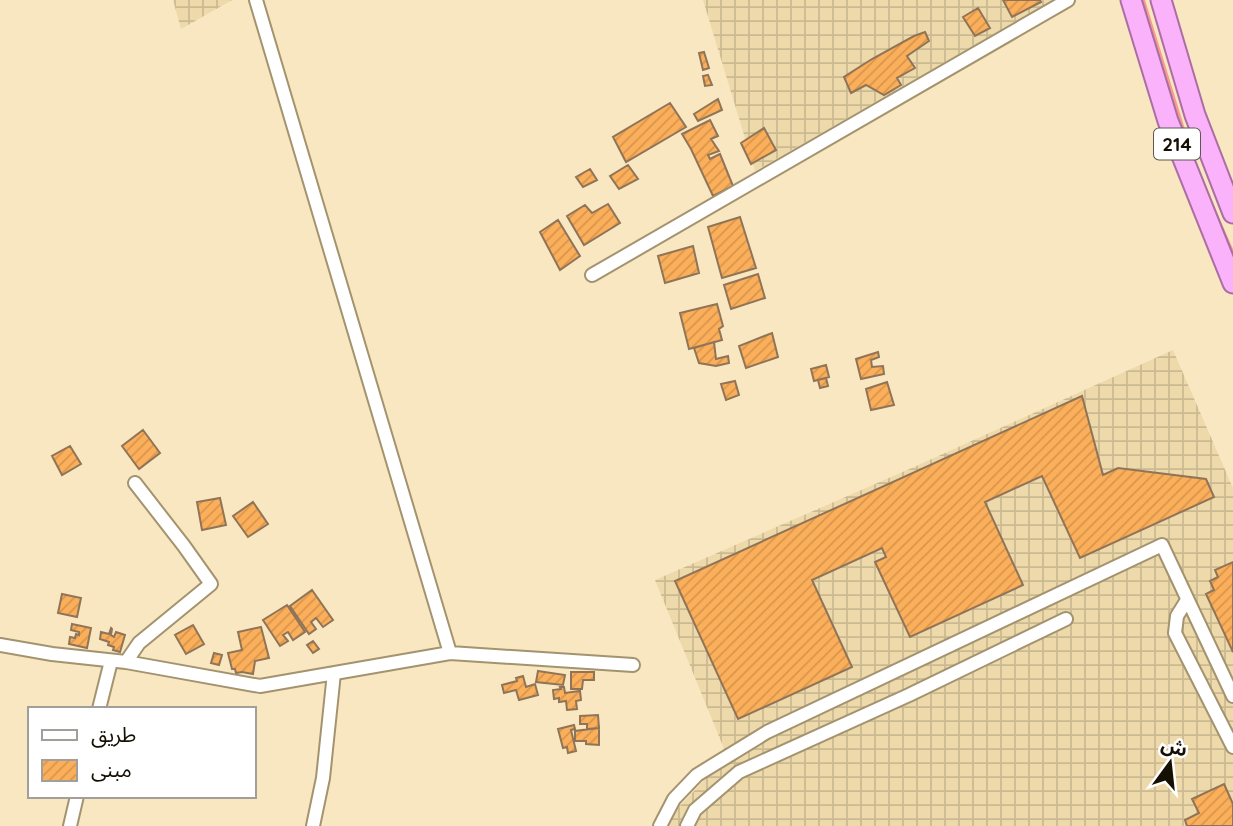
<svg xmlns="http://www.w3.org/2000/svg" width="1233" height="826" viewBox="0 0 1233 826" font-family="Quicksand,'Noto Sans Arabic',sans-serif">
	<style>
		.industrial { fill: url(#industrial-grid) }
		.grass { fill: #f79a8f }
		.building { fill: url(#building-hatch); stroke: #907457; stroke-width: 2 }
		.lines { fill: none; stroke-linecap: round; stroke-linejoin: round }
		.minor-casing { stroke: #a3936f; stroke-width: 16 }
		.trunk-casing { stroke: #aa6ea3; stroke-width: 23 }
		.minor { stroke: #fff; stroke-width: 12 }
		.trunk { stroke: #fab3fa; stroke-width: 19 }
		.labels { text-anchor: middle; stroke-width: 5; stroke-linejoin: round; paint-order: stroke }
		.shield { fill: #fff; stroke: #5c584f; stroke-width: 2 }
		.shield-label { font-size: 19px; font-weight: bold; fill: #161004 }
	</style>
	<defs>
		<pattern id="industrial-grid" width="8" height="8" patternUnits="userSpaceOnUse" patternTransform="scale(1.75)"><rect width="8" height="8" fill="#eed9ab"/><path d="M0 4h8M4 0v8" fill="none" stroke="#cbb992"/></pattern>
		<pattern id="building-hatch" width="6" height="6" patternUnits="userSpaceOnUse" patternTransform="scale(1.75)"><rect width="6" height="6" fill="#fcaf5a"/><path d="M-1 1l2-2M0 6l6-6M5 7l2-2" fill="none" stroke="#d7964d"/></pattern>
	</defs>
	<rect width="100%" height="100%" fill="#f8e7c0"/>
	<path class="industrial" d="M 173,0 L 232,0 L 181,29 Z
		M 703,0 L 1053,0 L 755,171 Z
		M 1173,350 L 1233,488 L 1233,826 L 661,826 L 727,756 L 655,580 L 914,467 Z"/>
	<path class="grass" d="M 1138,0 L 1145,0 L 1197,168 L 1233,249 L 1233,266 L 1190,164 Z"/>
	<path class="building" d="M 1003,0 L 1040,0 L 1041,2 L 1012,17 Z
		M 978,8 L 990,28 L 975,36 L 963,17 Z
		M 925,32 L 929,41 L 907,56 L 915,68 L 897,78 L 901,85 L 884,95 L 866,85 L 851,93 L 844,77 L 872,59 L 914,36 Z
		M 704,52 L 709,68 L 703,70 L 699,53 Z
		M 708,75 L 712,85 L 705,86 L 703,76 Z
		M 718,99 L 722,110 L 698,121 L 694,114 Z
		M 670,103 L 686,127 L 626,162 L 613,137 Z
		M 710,120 L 718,136 L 711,139 L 719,151 L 708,155 L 710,159 L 720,154 L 733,186 L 713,196 L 691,149 L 682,134 Z
		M 764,128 L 776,150 L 751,164 L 741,143 Z
		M 628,165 L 638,179 L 619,189 L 610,176 Z
		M 590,169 L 597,180 L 583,187 L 576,177 Z
		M 608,204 L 620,223 L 584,245 L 567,216 L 585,205 L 592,213 Z
		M 740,217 L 756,268 L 722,278 L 708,227 Z
		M 558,220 L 580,256 L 560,270 L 540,232 Z
		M 693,246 L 699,273 L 665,283 L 658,256 Z
		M 758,274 L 765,298 L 731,309 L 724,285 Z
		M 717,304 L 723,326 L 719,329 L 722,340 L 689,349 L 680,313 Z
		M 772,333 L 778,357 L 746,368 L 739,346 Z
		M 714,342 L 716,359 L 728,356 L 729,363 L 716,366 L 699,363 L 694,348 Z
		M 878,352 L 879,357 L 871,360 L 872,367 L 883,366 L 884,374 L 861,379 L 856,359 Z
		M 826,365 L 829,377 L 814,381 L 811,369 Z
		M 826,378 L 828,386 L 820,388 L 818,380 Z
		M 735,381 L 739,395 L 726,400 L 721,384 Z
		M 887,382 L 894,405 L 871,410 L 866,389 Z
		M 1082,396 L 1103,475 L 1118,468 L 1206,479 L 1214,497 L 1080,558 L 1042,476 L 985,502 L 1023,585 L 910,637 L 875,562 L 886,557 L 882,548 L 812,580 L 852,667 L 738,719 L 675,581 Z
		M 143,430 L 160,453 L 139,469 L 122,446 Z
		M 70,446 L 81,464 L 62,475 L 52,456 Z
		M 220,498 L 226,525 L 202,530 L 197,502 Z
		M 253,502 L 268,524 L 248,537 L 233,516 Z
		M 1233,562 L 1233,652 L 1206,594 L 1214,590 L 1210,581 L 1218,577 L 1215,570 Z
		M 312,590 L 333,620 L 323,627 L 316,618 L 311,622 L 316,629 L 309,634 L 290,606 Z
		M 62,594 L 81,598 L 77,617 L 58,613 Z
		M 287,605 L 305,632 L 293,640 L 288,632 L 283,635 L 288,641 L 280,646 L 263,620 Z
		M 72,624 L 91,628 L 87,648 L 69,644 L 70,637 L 75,638 L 76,634 L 79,635 L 79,632 L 71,630 Z
		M 193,625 L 204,644 L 186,654 L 175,635 Z
		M 261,627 L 269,658 L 255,661 L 253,674 L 242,672 L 236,673 L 235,669 L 232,669 L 228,653 L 242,650 L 238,632 Z
		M 111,628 L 112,629 L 111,635 L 114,637 L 116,632 L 125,635 L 120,652 L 113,650 L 114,647 L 108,645 L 109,642 L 100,639 L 101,632 L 109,634 Z
		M 313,641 L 319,649 L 313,653 L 307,645 Z
		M 214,653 L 222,655 L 219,665 L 211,663 Z
		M 538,671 L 565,675 L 563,685 L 536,682 Z
		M 571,672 L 594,672 L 594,680 L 583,680 L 582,689 L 571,689 Z
		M 523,676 L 526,687 L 535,684 L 538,695 L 519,700 L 516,690 L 504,693 L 502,685 L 517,681 L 516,678 Z
		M 560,687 L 564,687 L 565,693 L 580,691 L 581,700 L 576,701 L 577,709 L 567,710 L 566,701 L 559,702 L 559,698 L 554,699 L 553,690 L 561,689 Z
		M 598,715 L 599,728 L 587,729 L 587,724 L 580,724 L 580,716 Z
		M 574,725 L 575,729 L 571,730 L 576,751 L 568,753 L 567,747 L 563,748 L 558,729 Z
		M 599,728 L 599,745 L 586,744 L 586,741 L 575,741 L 575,731 Z
		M 1224,784 L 1233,804 L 1233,826 L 1187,826 L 1185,820 L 1199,813 L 1192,799 Z"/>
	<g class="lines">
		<g class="minor-casing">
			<path id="minor" d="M 256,0 L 450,653
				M 592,275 L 1068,0
				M 1187,600 L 1177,616 L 1175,633 L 1233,747
				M 0,645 L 52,654 L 126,662 L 260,686 L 450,653 L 633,665
				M 126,662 L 139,643 L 211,584 L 184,546 L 135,483
				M 99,709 L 111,661
				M 70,826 L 77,796
				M 313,826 L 323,778 L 334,673
				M 660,826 L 674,799 L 697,775 L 767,732 L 1162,545 L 1233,696
				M 687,826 L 695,810 L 739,772 L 909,695 L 1066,619"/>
		</g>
		<g class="trunk-casing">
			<path id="trunk" d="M 1131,0 L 1168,121 L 1233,283
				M 1161,0 L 1195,115 L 1233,213"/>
		</g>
		<use href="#minor" class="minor"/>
		<use href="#trunk" class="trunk"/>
	</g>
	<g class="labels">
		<rect class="shield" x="1154" y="128.5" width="46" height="31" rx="5"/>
		<g class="shield-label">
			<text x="1177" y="151">214</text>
		</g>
	</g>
	<rect x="28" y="707" width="228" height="91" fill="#ffffff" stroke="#a29f9b" stroke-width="2"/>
	<rect x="42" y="730" width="35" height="10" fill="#ffffff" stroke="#a29f9b" stroke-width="2"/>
	<text x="91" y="742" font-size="21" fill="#161004">طريق</text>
	<rect x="42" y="760" width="35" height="21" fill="url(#building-hatch)" stroke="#a29f9b" stroke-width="2"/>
	<text x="91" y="777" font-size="21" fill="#161004">مبنى</text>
	<g transform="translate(1170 763) rotate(15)" stroke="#ffffff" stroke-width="5" paint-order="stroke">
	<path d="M0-5L12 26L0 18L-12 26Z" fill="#161004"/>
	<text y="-10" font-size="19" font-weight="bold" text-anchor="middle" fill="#161004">ش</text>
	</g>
</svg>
